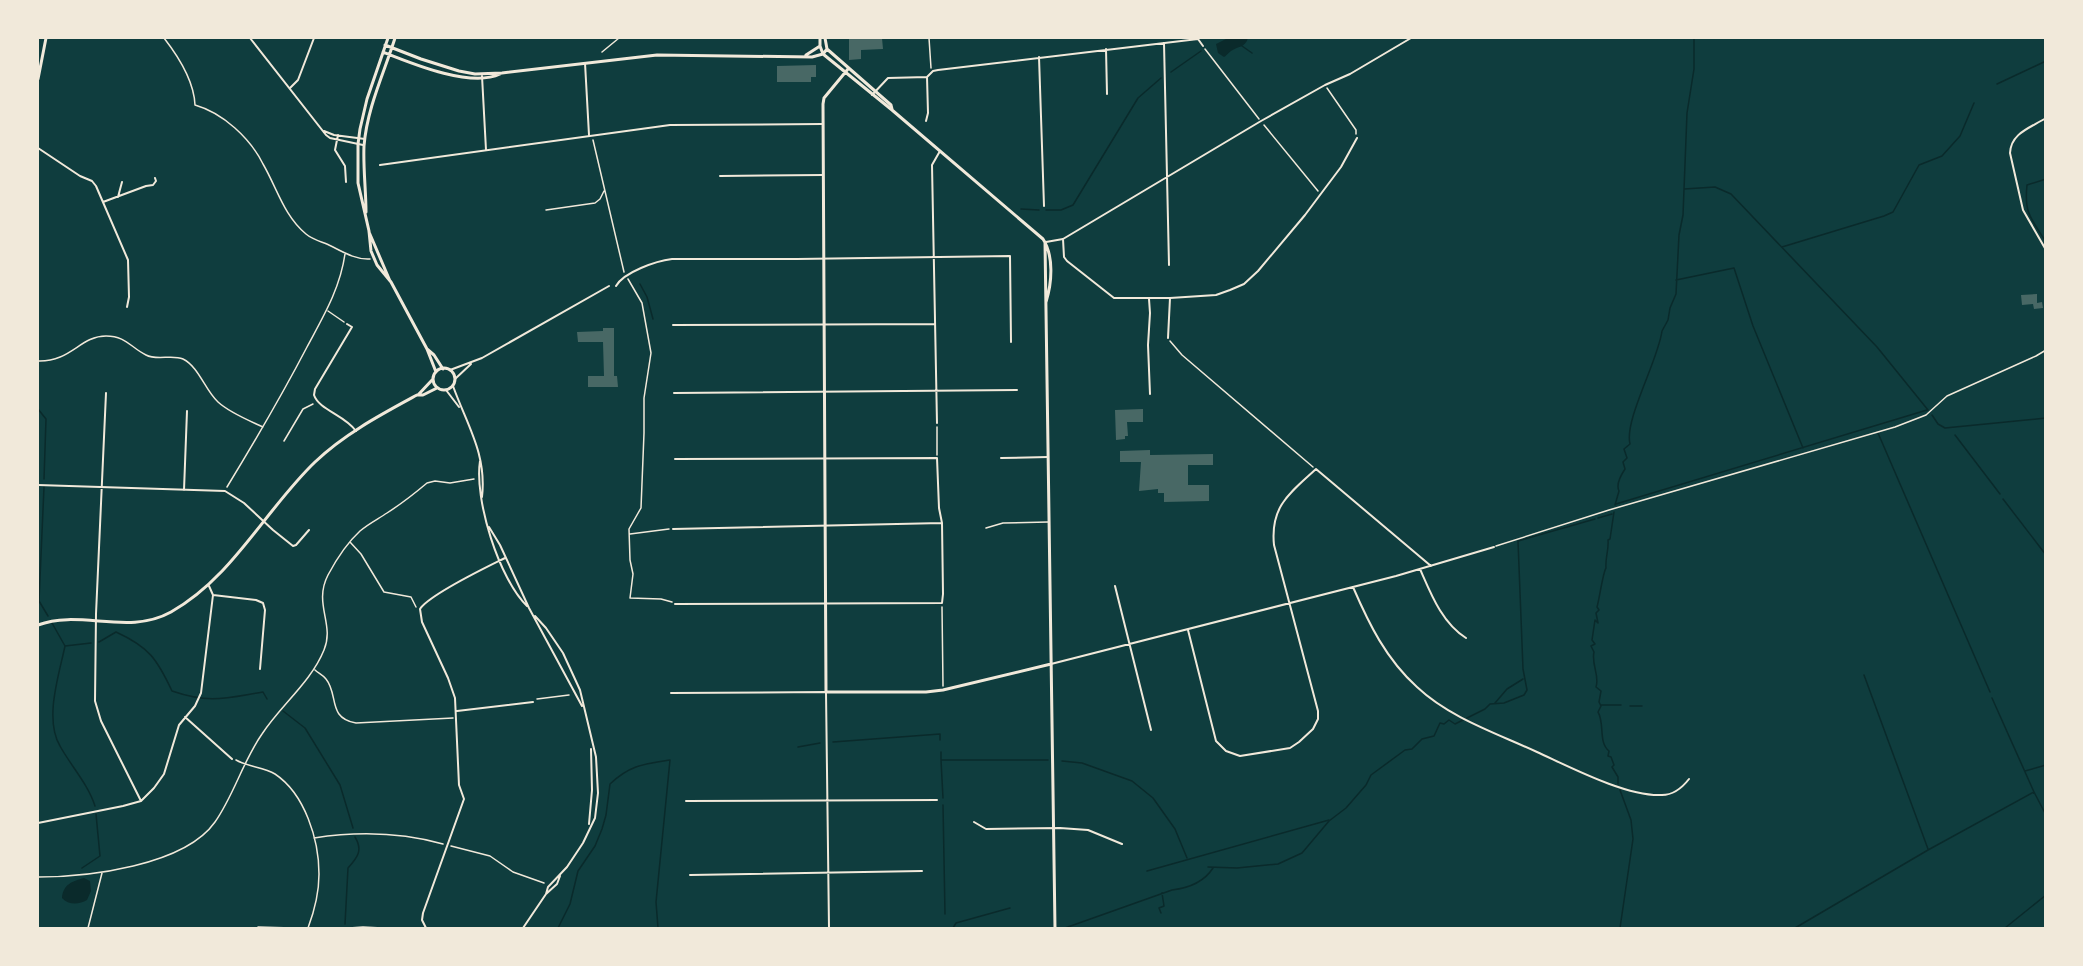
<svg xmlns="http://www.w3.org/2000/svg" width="2083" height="966" viewBox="0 0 2083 966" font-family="'Alegreya Sans',sans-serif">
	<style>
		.water { fill: #0a2a2b }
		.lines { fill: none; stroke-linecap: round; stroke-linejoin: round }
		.stream { stroke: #0a2a2b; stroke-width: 1.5 }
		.building { fill: #486865 }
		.path { stroke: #f1e9da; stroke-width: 1.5 }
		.service { stroke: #f1e9da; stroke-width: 1.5 }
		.minor { stroke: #f1e9da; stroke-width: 2 }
		.tertiary { stroke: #f1e9da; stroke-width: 3 }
	</style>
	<rect width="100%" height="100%" fill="#0f3d3e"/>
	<path class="water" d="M 1228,38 L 1248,38 C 1245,48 1238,46 1231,51 C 1228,53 1226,56 1224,57 L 1218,53 L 1216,44 Z
		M 84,878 L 90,881 L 91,891 L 87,900 C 79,905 68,905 62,898 C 63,884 73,881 84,878 Z"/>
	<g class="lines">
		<path class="stream" d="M 1242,46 L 1252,53
			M 1171,72 L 1201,51
			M 1997,84 L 2046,61
			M 2046,179 L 2027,185 C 2024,214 2031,218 2046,242
			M 1684,189 L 1715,187 L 1731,194 L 1877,347 L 1928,410
			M 1021,209 L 1039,210
			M 1046,210 L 1061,210 L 1073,205 L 1138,98 L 1161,78
			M 1782,247 L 1884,216 L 1893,212 L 1919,165 L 1942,156 L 1960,136 L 1974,103
			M 1676,280 L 1734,268 L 1753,326 L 1803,448
			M 640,284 L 647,297 L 653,319
			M 38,409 L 46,419 L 44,479
			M 1932,415 L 1938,424 L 1945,428 L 2046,418
			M 1878,433 L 1990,692
			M 1955,435 L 2000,494
			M 44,487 L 39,601 L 48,616
			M 2003,499 L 2046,555
			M 1616,504 L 1927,410
			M 1615,505 L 1619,491 C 1616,485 1621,475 1625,469 L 1623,462 L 1627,458 L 1624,449 L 1630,444 C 1624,420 1658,361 1662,331 L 1668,320 L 1670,308 L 1676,294 L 1679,235 L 1683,215 L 1687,113 L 1694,69 L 1694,38
			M 1614,512 L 1610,539 L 1608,540 C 1609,550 1605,558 1606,568 C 1603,572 1599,601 1597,607 L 1599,610 L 1596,613 L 1598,623 L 1595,620 L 1592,640 L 1595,644 L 1591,646 L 1594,652 C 1591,664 1600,676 1596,687 L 1601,691 L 1599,702 L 1601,706 L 1598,712 C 1605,724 1598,742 1609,751 L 1608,756 L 1611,757 L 1614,765 L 1612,767 L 1618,777 L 1618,784
			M 1598,518 L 1612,514
			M 52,623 L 65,646 L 91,643
			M 99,642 L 116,632 C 149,647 157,659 172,691 C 210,704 226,698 263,692 L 267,699
			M 65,646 C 59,675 44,719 60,746 C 71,766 88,784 95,806
			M 1864,675 L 1928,849
			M 1495,703 L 1507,689 L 1523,679
			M 1601,705 L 1621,705
			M 1630,706 L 1642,706
			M 283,711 L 305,728 L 340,785 L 353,828
			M 1467,718 L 1485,709 L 1490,704 L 1504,703 L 1524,695 L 1527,690 L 1523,669 L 1518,541 L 1595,519
			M 833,742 L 940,734 L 940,740
			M 798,747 L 820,743
			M 941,752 L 941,760 L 1048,760
			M 941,760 L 943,798
			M 1062,761 L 1082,763 L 1132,781 L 1153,798 L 1175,829 L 1187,858
			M 2025,771 L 2046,765
			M 1620,790 L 1631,820 L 1633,839 L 1620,928
			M 2034,792 L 2046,815
			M 943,805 L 945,914
			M 1208,867 L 1237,868 L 1278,864 L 1302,853 L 1329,821 L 1346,808 L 1366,785 L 1371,775 L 1405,750 L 1412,749 L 1422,739 L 1434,736 L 1440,723 L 1444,724 L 1449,720 L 1455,724 L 1463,720
			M 82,868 L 100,856 L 96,814
			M 1147,871 L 1329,820
			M 1161,913 L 1159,908 L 1164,906 L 1162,893
			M 345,924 L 348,868 C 358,857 363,850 355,837
			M 558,928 L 570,904 L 578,871 L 595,846 L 602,829 L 606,815 L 610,784 C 630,765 644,764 670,760 L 656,902 L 658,928
			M 953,928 L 956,923 L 1010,908
			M 1065,928 L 1172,890 C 1189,888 1204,882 1213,868
			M 1795,928 L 1928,850 L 2034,792 L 1992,698
			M 2005,928 L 2046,895"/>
	</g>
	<path class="building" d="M 849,38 L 882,38 L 883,49 L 861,50 L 861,59 L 849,60 Z
		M 816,65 L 816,77 L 811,77 L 811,82 L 777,82 L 777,66 Z
		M 2037,294 L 2037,303 L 2042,302 L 2043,308 L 2034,309 L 2033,304 L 2022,305 L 2021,295 Z
		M 603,328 L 614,328 L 614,376 L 617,376 L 618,387 L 588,387 L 588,376 L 604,376 L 603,342 L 578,342 L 577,332 L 603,331 Z
		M 1143,409 L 1143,422 L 1127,422 L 1128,436 L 1125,436 L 1125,439 L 1116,440 L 1115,410 Z
		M 1150,450 L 1150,455 L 1213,454 L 1213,465 L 1188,465 L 1188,485 L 1209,485 L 1209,501 L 1164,502 L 1164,493 L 1158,493 L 1158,489 L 1139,491 L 1141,462 L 1120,462 L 1120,451 Z"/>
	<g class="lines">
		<path class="path" d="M 164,38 C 178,56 194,80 195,105 C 223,113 250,138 263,164 C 277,188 284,216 306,234 C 313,240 323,242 331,246 C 343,252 356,260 370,259
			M 929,38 L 931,68
			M 1205,49 L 1259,119
			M 602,52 L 619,38
			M 1327,88 L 1356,130 L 1356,134
			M 1264,125 L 1318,191
			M 593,140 L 624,272
			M 546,210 L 595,203 L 600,199 L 604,191
			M 628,279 L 642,303 L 651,353 L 644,398 L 644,433 L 641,508 L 629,529 L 630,560 L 633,574 L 630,598 L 661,599 L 672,602
			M 328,311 L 344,322
			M 1170,341 L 1182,355 L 1313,467
			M 38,361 C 71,362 80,336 106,336 C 126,336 130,347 146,355 C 157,361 172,354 183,359 C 199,367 205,390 218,402 C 230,413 248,420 263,427
			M 937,427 L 937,455
			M 284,441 L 303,409 L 313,404
			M 227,487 C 255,441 282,395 307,347 C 323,317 340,289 345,254
			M 630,534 L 669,529
			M 350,542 L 361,554 L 384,592 L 411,597 L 416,607
			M 1496,546 L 1609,510 L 1895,427 L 1926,415 L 1947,396 L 2036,356 L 2046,350
			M 942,607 L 943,686
			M 315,670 C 318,673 323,675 326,679 C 339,695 327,718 356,723 L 453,718
			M 537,699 L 569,695
			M 236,760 C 248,767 264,767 275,774 C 305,794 319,840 319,874 C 319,891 314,912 308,928
			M 314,838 C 359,831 400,832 443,844
			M 451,846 L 490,856 L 513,872 L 544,883
			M 38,877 C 87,877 184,866 215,822 C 234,795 243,761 262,734 C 281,705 311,682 324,650 C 335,624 313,604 328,575 C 336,560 348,542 360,531 C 368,524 378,519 387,513 C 401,504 414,494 427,483 L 435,481 L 450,483 L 474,479
			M 258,927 L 292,928
			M 88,928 L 102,873
			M 349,928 L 363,927 L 382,928"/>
		<path class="service" d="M 986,528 L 1003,523 L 1048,522"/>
		<path class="minor" d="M 250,38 L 326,135 L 330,138 L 363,145
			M 1164,43 L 1169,265
			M 1106,49 L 1107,94
			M 1039,57 L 1044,206
			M 585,63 L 589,135
			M 482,76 L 486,150
			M 927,77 L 933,71 L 938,70 L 1198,39 L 1203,46
			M 290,88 L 298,80 L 314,38
			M 872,95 L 888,78 L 927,77
			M 2046,118 C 2030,128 2011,133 2010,153 L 2023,210 L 2046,250
			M 926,121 L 928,113 L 927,77
			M 324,131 L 334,135 L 365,139
			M 338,135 L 335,150 L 345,166 L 346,182
			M 38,148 L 80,176 L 92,181 L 96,186 L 128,260 L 129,297 L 127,307
			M 380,165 L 670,125 L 822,124
			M 720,176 L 823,175
			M 118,197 L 122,182
			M 103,202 L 146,186 L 153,185 L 156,181 L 155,178
			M 1063,239 L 1064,257 L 1067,261 L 1114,298 L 1170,298 L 1216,295 L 1230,290 L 1244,284 L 1258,271 L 1305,215 L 1341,167 L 1357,138
			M 1046,242 L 1063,239 L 1261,121 L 1325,85 L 1350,74 L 1411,38
			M 616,286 C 624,272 656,261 672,259 L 797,259 L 1010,256 L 1011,342
			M 1149,299 L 1150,313 L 1148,345 L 1150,394
			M 347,324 L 352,327 L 315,389 L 314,395 C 319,410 345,415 356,431
			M 673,325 L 935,324
			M 1168,338 L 1170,298
			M 450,370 L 482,358 L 609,286
			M 455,379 L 471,364
			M 453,386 C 467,425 487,454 482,497
			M 446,390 L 459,407
			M 106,393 L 96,614 L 95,701 L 101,721 L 141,801
			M 674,393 L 1017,390
			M 937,423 L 932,165 L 940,151
			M 1001,458 L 1048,457
			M 675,459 L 937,458 L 939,508 L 942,523 L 943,594 L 942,603 L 675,604
			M 480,461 C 474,499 499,579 527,606
			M 38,485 L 225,491 L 244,503 L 273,530 L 293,546 L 296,545 L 309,530
			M 184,490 L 187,411
			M 489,527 L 500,545 L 529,608 L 582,706
			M 673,529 L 942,523
			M 1420,569 C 1431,594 1442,623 1466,638
			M 1115,586 L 1151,730
			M 1353,587 C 1369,624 1386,659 1417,687 C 1450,718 1496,733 1537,752 C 1570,767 1627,797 1662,795 C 1674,795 1682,788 1689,779
			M 213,595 L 256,600 L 263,603 L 265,610 L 260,669
			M 1188,630 L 1216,741 L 1226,751 L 1240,756 L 1290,748 L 1299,742 L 1313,729 L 1318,719 L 1318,711 L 1274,545 C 1270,506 1290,493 1316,469 L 1431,566
			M 1051,664 L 1396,576 L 1494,547
			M 671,693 L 826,692 L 829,928
			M 457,711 L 533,702
			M 185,717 L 232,759
			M 686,801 L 937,800
			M 974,822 L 986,829 L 1060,828 L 1088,830 L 1122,844
			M 38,823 L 123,806 L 141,801 L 154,788 L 164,774 L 179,725 L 195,706 L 201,693 L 213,595 L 209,586
			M 589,824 L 592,790 L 591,749
			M 690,875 L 922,871
			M 546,894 L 557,884 L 560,876
			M 426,928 L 422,920 L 423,913 L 464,799 L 459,785 L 455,698 L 448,678 L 422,622 L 420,609 C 430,594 487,567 505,558
			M 523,928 L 546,894 L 548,887 L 567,867 L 583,843 L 595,818 L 598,793 L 596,757 L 580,690 L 563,653 L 546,628 L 535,616"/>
		<path class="tertiary" d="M 388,38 L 367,99 L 360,129 L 358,144 L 358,183 L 369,231 L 371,251 L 377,265 L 391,282 L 427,349 L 436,372
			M 820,38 L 820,46 L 823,54 L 892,110 L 1043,239 C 1054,256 1052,283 1046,302
			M 825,38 L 827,49
			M 385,45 L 421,59 L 459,71 L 475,74 L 502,73 L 657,55 L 812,57 L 823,54 L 827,49
			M 827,49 L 891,105 L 892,109
			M 383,52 C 413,64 471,88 500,74
			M 806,55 L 820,46
			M 848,69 L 824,98 L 823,104 L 826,692 L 926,692 L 943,690 L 1051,664
			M 38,79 L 46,38
			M 366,212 C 366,190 363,168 364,146 C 367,108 384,73 395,38
			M 369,232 L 390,281
			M 1045,242 L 1055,928
			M 427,349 L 434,355 L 443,369
			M433 379a11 11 0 1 1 22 0a11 11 0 1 1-22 0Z
			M 418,395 L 433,379
			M 38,625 C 80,609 128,636 171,612 C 233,577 265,510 315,462 C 344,434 382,414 417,395 L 423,395 L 437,388"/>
	</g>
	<rect width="2083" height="966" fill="none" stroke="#f1e9da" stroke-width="78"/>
</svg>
